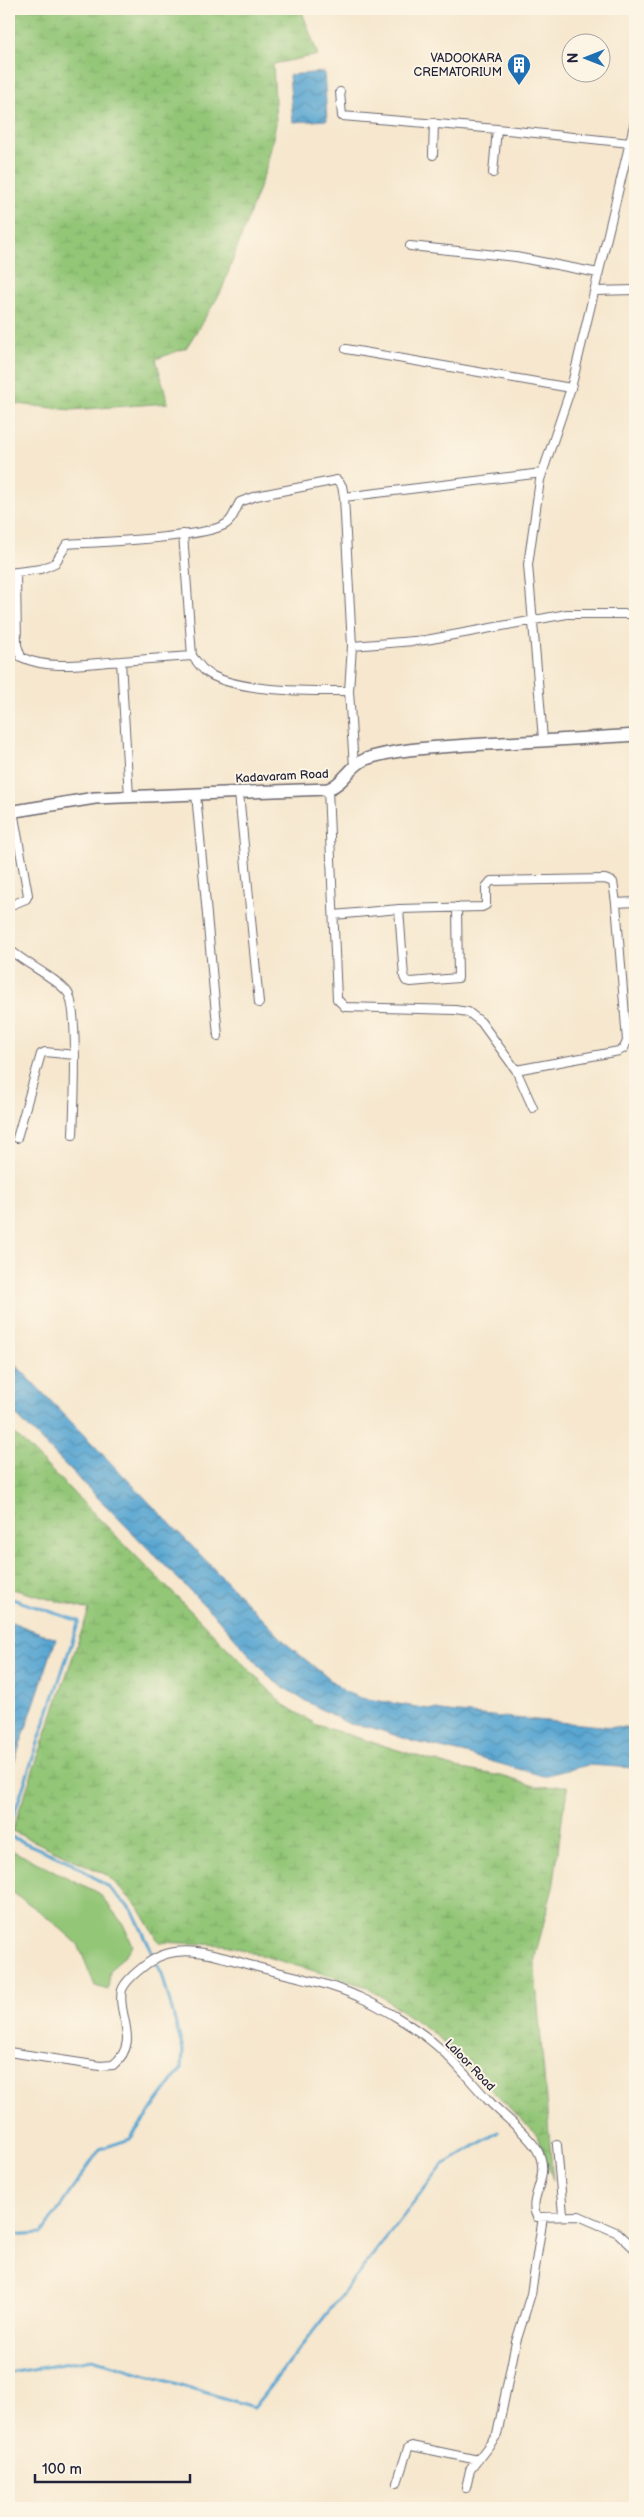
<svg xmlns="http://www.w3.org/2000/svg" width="644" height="2517" viewBox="0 0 644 2517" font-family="'Balsamiq Sans',sans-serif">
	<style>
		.green { fill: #93c677; stroke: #5a7459 }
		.wetland { fill: url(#wetland-marsh); stroke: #5a7459 }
		.water { fill: url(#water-waves); stroke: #3d6486 }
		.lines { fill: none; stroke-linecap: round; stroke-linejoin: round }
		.stream { stroke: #58a6d1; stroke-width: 3 }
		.street-casing { stroke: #6c676e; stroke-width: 10 }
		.secondary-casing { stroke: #6c676e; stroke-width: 14 }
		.street { stroke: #fff; stroke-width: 8 }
		.secondary { stroke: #fff; stroke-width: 11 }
		.labels { text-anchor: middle; stroke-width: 4; stroke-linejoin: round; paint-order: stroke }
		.poi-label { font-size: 12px; fill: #22223b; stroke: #fcf5e5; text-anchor: end }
		.street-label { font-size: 12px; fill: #22223b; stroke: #fcf5e5 }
	</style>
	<defs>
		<pattern id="wetland-marsh" width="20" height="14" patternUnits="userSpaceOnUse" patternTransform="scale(1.25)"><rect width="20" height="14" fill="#93c677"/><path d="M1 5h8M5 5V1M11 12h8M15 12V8" fill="none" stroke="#7eaa68"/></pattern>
		<pattern id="water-waves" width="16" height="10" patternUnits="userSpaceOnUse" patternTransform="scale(1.25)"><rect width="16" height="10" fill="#58a6d1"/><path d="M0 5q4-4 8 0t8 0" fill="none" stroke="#4887ab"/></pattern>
	</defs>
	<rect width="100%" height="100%" fill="#fcf5e5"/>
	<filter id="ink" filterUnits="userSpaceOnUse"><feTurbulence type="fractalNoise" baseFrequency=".02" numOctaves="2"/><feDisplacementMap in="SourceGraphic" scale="10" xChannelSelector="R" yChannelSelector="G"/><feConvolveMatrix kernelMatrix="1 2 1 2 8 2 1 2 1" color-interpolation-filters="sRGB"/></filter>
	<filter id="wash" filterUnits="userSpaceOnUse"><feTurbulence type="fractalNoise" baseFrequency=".0096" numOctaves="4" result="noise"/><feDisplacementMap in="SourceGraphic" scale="20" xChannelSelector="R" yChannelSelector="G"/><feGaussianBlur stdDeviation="1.12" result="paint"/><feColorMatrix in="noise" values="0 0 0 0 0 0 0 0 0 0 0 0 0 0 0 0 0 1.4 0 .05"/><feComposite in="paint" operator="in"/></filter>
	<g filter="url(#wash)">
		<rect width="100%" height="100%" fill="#f6e7ce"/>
		<path class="green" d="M 9,1849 L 99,1893 L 123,1924 L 133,1946 L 110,1971 L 108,1990 L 95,1986 L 78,1944 L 45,1915 L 9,1890 Z"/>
		<path class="wetland" d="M 9,9 L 301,9 L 318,55 L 273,64 L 276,123 L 267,166 L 221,292 L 186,348 L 156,359 L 168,403 L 71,410 L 9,403 Z
			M 9,1428 L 284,1705 L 317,1725 L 456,1768 L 501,1776 L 538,1787 L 567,1786 L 567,1797 L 563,1811 L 554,1883 L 535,1957 L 535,1971 L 553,2180 L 537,2135 L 436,2035 L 368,1987 L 227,1945 L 159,1942 L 139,1908 L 107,1875 L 12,1831 L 89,1610 L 9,1588 Z"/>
		<path class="water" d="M 324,72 L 327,120 L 293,122 L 289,75 Z
			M 9,1358 L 289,1646 L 345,1692 L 361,1698 L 448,1712 L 635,1729 L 635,1768 L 588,1765 L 543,1776 L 462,1753 L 412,1741 L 370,1727 L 349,1724 L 302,1699 L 272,1680 L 219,1620 L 9,1408 Z
			M 9,1621 L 56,1639 L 9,1778 Z"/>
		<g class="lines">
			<path class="stream" d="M 9,1598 L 79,1621 L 9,1829
				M 9,1836 L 72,1863 L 107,1886 L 133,1911 L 162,1974 L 183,2050 L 182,2068 L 130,2139 L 100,2149 L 42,2233 L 9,2235
				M 9,2373 L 93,2359 L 254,2407 L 443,2165 L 498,2132"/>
		</g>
	</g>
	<g filter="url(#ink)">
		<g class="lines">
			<g class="street-casing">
				<path id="street" d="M 340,92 L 342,116 L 497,129 L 630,143
					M 433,155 L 434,123
					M 493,173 L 497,129
					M 410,246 L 516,257 L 598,273
					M 595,291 L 635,290
					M 346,349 L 571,388
					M 183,534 L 192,656 C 196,660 200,667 205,671 C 233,693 314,691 349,691
					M 9,573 L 41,569 L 55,563 L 67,544 C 97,542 205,538 226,524 C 234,519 235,509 240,502 L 256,496 L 337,480 L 342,486 L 344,497
					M 16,573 L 17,645 L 21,657 C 50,671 89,663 121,661 L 129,797
					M 352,646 L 344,497 L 542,473
					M 121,661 L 192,656
					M 543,739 L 528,565 L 540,480 L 571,388 L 635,121
					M 354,767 L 349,691 L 352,646 L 426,640 L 567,614 L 635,614
					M 328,789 L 337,999 L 345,1007 L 455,1010 L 468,1012 L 481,1022 L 516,1070 L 533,1108
					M 239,793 L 259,1003
					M 196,794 L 218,1036
					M 9,906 L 26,899 L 28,895 L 13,811
					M 399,909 L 404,977 L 406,981 L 411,982 L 458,978 L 457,907
					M 334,915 L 399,909 L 482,907 L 486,905 L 486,887 L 491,881 L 605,879 L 613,882 L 616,903 L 635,902
					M 9,949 C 24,963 57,978 68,993 C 79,1010 74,1111 73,1135
					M 516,1070 L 619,1051 L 624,1048 L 627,1041 L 616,903
					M 17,1138 L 41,1054 L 45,1052 L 75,1055
					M 9,2052 L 100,2066 L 113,2065 C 142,2042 116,2014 122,1990 C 125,1981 140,1969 148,1963 C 178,1940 218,1956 250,1965 C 285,1975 325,1981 359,1997 C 380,2006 418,2029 436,2045 C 455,2061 471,2082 488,2100 C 503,2116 524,2130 536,2148 C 554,2176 526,2197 537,2217 L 579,2216 L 618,2233 L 635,2249
					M 557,2145 L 563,2215
					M 397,2483 L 408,2448 L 412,2446 L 478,2460
					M 466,2488 L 470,2470 L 497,2435 L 516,2342 L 531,2294 L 543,2217"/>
			</g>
			<g class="secondary-casing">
				<path id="secondary" d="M 9,812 L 95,798 L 328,789 C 344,784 350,765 366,759 C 393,749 439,747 468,745 C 524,742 579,739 635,735"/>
			</g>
			<use href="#street" class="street"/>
			<use href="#secondary" class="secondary"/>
		</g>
	</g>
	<defs>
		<g id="building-pin" transform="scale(1.25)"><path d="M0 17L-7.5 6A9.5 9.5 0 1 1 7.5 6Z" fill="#1f6fb2" stroke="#fcf5e5"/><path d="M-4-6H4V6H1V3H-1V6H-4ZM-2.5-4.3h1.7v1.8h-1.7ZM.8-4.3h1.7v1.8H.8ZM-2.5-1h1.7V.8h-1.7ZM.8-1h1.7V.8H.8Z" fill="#fff"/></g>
	</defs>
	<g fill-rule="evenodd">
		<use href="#building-pin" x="519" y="65"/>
	</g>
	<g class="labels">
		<g class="poi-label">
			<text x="502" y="62">VADOOKARA<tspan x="502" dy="14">CREMATORIUM</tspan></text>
		</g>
		<g class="street-label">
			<text transform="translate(282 776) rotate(-3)" y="4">Kadavaram Road</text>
			<text transform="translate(470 2065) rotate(46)" y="4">Laloor Road</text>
		</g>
	</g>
	<rect width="644" height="2517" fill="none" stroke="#fcf5e5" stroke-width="30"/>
	<g transform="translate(586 58) rotate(270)"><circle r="24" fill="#fcf5e5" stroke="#a5a1a1"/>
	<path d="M0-4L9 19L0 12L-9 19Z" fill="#1f6fb2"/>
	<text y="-8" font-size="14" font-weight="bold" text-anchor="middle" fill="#22223b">N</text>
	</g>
	<path d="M35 2474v8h155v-8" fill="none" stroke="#22223b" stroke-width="2.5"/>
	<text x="42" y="2474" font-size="15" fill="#22223b" stroke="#fcf5e5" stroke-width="4" paint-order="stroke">100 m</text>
</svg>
